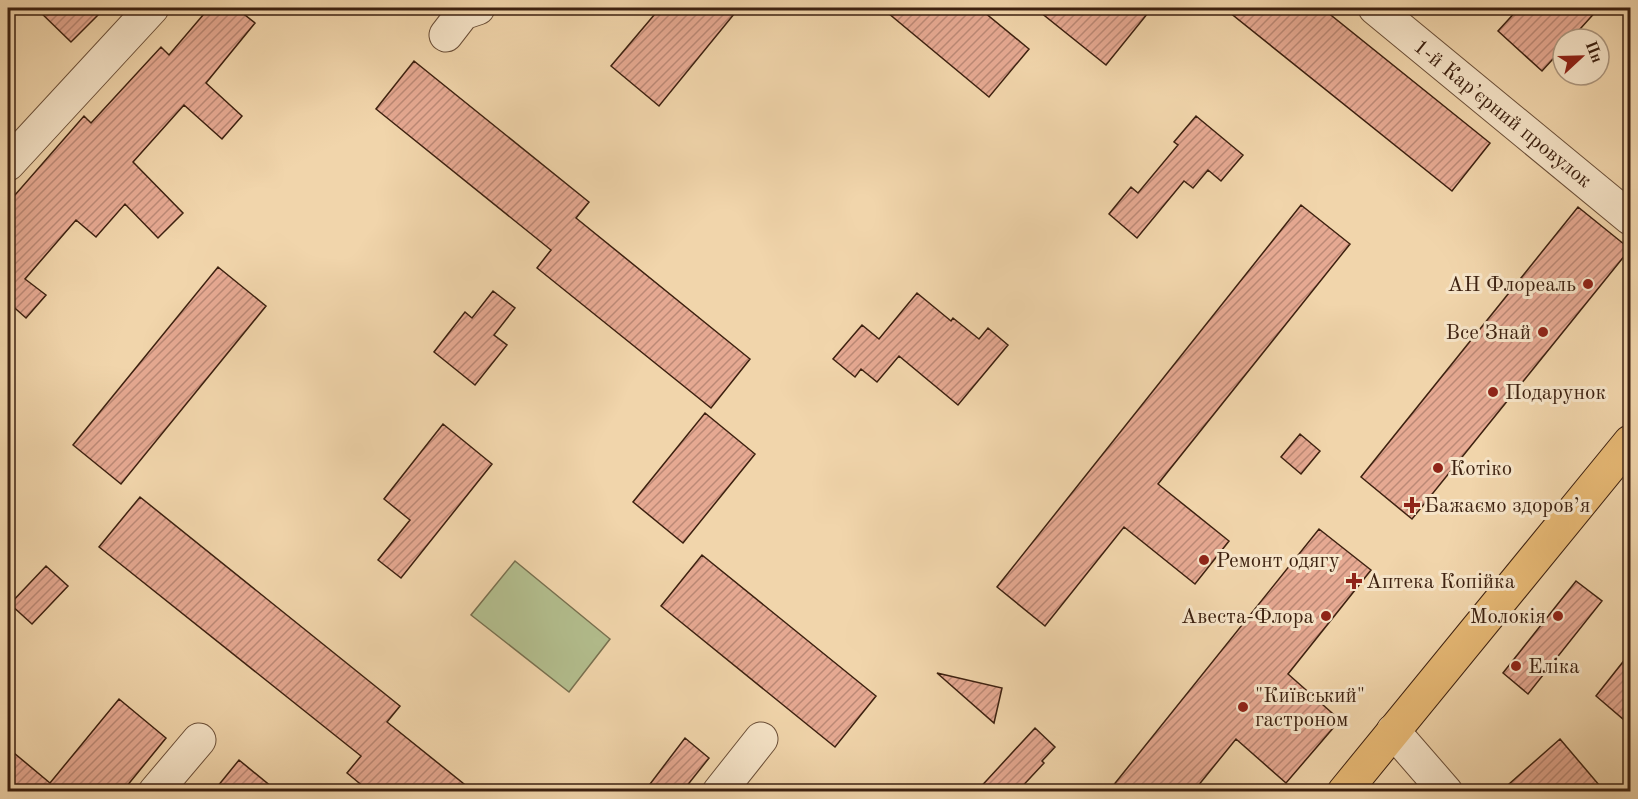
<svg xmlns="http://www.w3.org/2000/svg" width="1638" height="799" viewBox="0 0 1638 799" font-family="'Old Standard TT',serif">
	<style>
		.park { fill: #b3be8e; stroke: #78704f; stroke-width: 1.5 }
		.building { fill: url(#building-hatch); stroke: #3d2110; stroke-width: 1.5 }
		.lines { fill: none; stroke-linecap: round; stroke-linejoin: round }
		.street-casing { stroke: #6a4e37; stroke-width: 35 }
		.primary-casing { stroke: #3d2110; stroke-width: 35 }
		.street { stroke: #f6e4c8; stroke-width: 33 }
		.primary { stroke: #e8ba76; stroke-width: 33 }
		.poi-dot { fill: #8f2418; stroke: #f6e4c8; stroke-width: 2 }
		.labels { text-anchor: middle; stroke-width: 6; stroke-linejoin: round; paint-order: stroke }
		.street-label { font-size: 21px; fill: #3d2110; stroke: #f6e4c8 }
		.poi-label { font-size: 21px; fill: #3d2110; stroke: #f6e4c8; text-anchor: start }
	</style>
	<defs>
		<pattern id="building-hatch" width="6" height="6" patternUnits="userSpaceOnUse" patternTransform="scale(1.5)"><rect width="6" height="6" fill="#e6a992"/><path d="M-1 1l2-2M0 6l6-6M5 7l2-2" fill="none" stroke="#bc8976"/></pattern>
	</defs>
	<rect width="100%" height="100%" fill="#f1d5ab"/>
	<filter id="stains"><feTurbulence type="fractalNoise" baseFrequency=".00333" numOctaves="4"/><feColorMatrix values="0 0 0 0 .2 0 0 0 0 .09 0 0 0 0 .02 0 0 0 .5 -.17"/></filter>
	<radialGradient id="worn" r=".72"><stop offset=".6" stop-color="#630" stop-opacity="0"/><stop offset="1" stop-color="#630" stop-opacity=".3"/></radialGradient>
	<path class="park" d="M 515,561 L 610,639 L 569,692 L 471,615 Z"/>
	<path class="building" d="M 36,8 L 105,8 L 71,42 Z
		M 209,8 L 236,8 L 255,23 L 206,83 L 242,116 L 222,139 L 184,105 L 133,162 L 183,213 L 158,238 L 125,204 L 96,237 L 76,220 L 25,279 L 46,295 L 26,318 L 8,302 L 8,203 L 84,116 L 91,123 L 161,47 L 169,55 Z
		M 660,8 L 739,8 L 659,106 L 611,66 Z
		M 882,8 L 979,8 L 1029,49 L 989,97 Z
		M 1035,8 L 1152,8 L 1106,65 Z
		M 1224,8 L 1322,8 L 1490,143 L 1452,191 Z
		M 1519,8 L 1599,8 L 1571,39 L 1563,39 L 1563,48 L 1542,71 L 1498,31 Z
		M 414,61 L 589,202 L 576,218 L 750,359 L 711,408 L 537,268 L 551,250 L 376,109 Z
		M 1196,116 L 1243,155 L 1221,181 L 1208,170 L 1193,188 L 1184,181 L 1137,238 L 1109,214 L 1131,187 L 1138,193 L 1178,145 L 1174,142 Z
		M 1301,205 L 1350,244 L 1158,484 L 1229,541 L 1195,584 L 1124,527 L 1045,626 L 997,587 Z
		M 1578,207 L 1630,249 L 1412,519 L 1361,477 Z
		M 218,267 L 266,306 L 121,484 L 73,445 Z
		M 493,291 L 515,308 L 494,335 L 507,345 L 475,385 L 434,352 L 465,312 L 472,318 Z
		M 917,293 L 951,321 L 953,318 L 979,339 L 988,328 L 1008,345 L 958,405 L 899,356 L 877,382 L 861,369 L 855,377 L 833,359 L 862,325 L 879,339 Z
		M 705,413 L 755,454 L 683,543 L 633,502 Z
		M 443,424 L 492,464 L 401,578 L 378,560 L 410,520 L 384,499 Z
		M 1300,434 L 1320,451 L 1301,474 L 1281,457 Z
		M 140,497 L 400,706 L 387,722 L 474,792 L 370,792 L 347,773 L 361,756 L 99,547 Z
		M 1319,529 L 1371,570 L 1288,674 L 1340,720 L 1286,783 L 1236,739 L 1193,792 L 1108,792 Z
		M 702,555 L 876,696 L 835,747 L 661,606 Z
		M 46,566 L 68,586 L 32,624 L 10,604 Z
		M 1576,581 L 1602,601 L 1528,694 L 1503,673 Z
		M 1630,653 L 1630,725 L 1596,696 Z
		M 937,673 L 1002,688 L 994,723 Z
		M 119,699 L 166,738 L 122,792 L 8,792 L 8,748 L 50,783 Z
		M 1035,728 L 1055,747 L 1042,761 L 1044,763 L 1017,792 L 976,792 Z
		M 685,738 L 709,758 L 682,792 L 644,792 Z
		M 1560,739 L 1605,792 L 1500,792 Z
		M 239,760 L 278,792 L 213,792 Z"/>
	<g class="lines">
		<g class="street-casing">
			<path id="street" d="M 1375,8 L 1630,218
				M 446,35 L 463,13 L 478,8
				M 8,164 L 152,8
				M 1393,731 L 1446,792
				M 155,792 L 199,740
				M 719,792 L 761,739"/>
		</g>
		<g class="primary-casing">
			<path id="primary" d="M 1344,792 L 1630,442"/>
		</g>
		<use href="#street" class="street"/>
		<use href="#primary" class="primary"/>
	</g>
	<g class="poi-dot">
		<circle cx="1588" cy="284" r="6"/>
		<circle cx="1543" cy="332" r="6"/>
		<circle cx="1493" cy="392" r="6"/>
		<circle cx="1438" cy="468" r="6"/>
		<path d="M1409 496h6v6h6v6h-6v6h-6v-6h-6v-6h6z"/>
		<circle cx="1204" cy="560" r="6"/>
		<path d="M1351 572h6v6h6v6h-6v6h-6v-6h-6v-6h6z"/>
		<circle cx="1326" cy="616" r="6"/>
		<circle cx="1558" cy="616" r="6"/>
		<circle cx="1516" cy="666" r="6"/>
		<circle cx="1243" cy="707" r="6"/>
	</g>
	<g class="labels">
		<g class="street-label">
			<text transform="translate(1503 113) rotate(39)" y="7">1-й Карʼєрний провулок</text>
		</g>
		<g class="poi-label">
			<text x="1576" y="291" text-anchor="end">АН Флореаль</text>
			<text x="1531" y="339" text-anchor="end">Все Знай</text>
			<text x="1505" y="399">Подарунок</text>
			<text x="1450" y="475">Котіко</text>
			<text x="1424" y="512">Бажаємо здоров’я</text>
			<text x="1216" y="567">Ремонт одягу</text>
			<text x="1366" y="588">Аптека Копійка</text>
			<text x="1314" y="623" text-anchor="end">Авеста-Флора</text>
			<text x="1546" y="623" text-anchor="end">Молокія</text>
			<text x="1528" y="673">Еліка</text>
			<text x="1255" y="702">"Київський"<tspan x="1255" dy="24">гастроном</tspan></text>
		</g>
	</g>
	<rect width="1638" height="799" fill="none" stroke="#f1d5ab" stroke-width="30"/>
	<rect x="9" y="9" width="1620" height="781" fill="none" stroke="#3d2110" stroke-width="3"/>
	<rect x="15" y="15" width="1608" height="769" fill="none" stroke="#3d2110" stroke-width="1.5"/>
	<g transform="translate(1581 57) rotate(68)"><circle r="28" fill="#f6e4c8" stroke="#ac967e" stroke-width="1.5"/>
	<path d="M0-4.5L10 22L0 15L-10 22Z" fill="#8f2418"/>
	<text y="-9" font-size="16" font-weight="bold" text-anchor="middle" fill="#3d2110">Пн</text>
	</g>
	<rect width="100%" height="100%" filter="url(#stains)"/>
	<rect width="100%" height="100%" fill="url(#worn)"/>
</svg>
